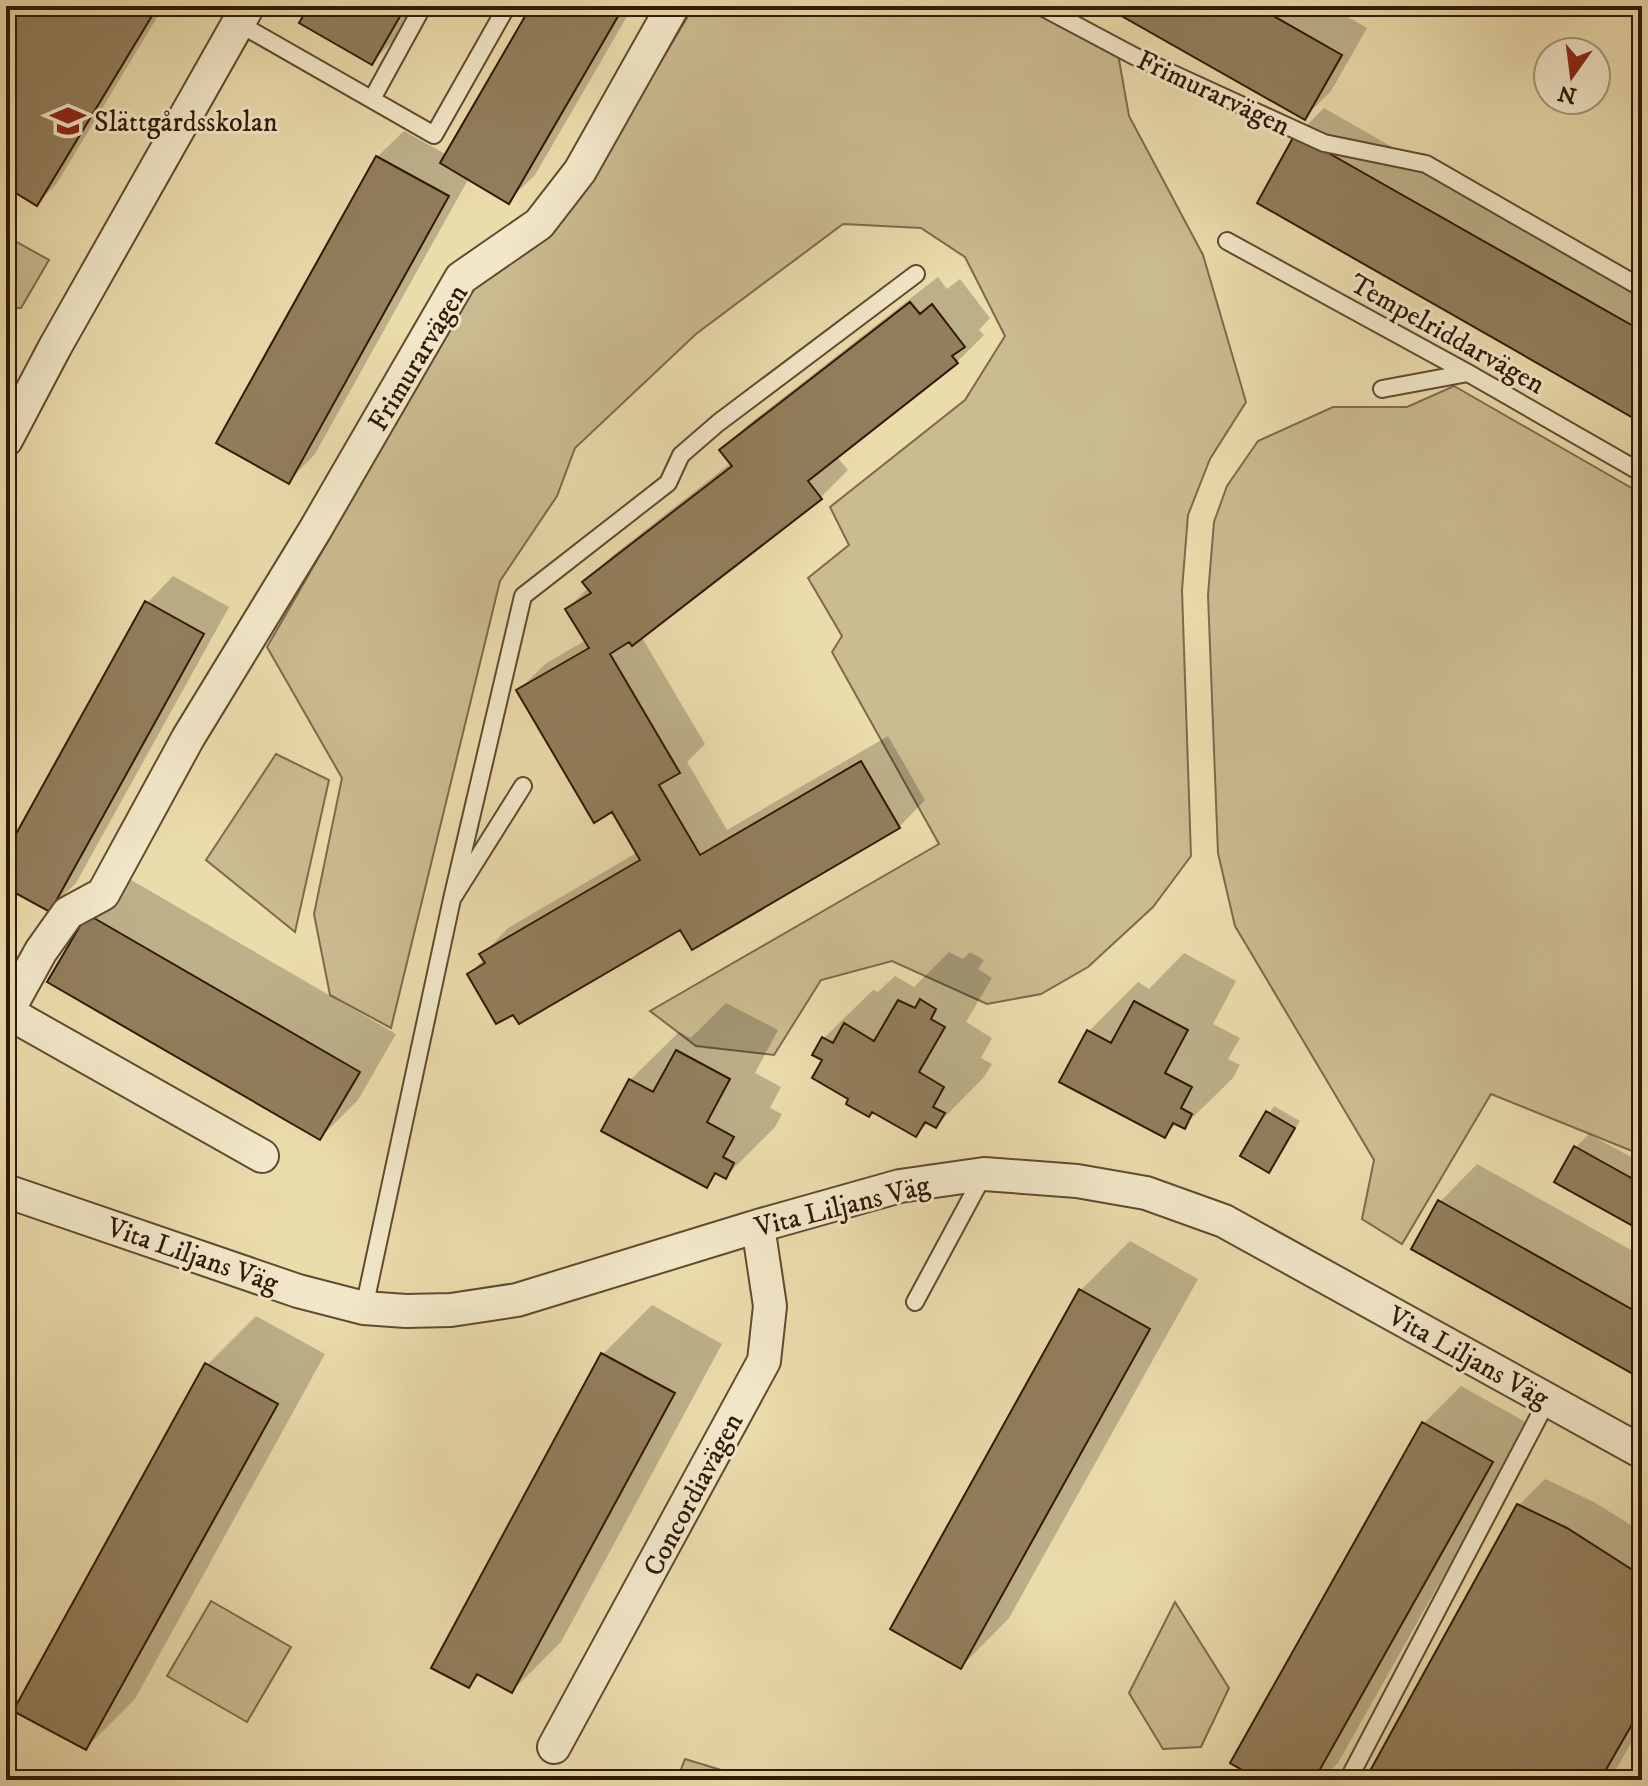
<svg xmlns="http://www.w3.org/2000/svg" width="1648" height="1786" viewBox="0 0 1648 1786" font-family="'IM FELL DW Pica',serif">
	<style>
		.green { fill: #cbbb90; stroke: #7e6a4b; stroke-width: 2 }
		.shadow { fill: #0003 }
		.building { fill: #927e5c; stroke: #311906; stroke-width: 2 }
		.lines { fill: none; stroke-linecap: round; stroke-linejoin: round }
		.lane-casing { stroke: #604a30; stroke-width: 20 }
		.street-casing { stroke: #604a30; stroke-width: 36 }
		.lane { stroke: #f2e8c9; stroke-width: 16 }
		.street { stroke: #f2e8c9; stroke-width: 32 }
		.labels { text-anchor: middle; stroke-width: 6; stroke-linejoin: round; paint-order: stroke }
		.street-label { font-size: 28px; fill: #311906; stroke: #f2e8c9 }
		.poi-label { font-size: 28px; fill: #311906; stroke: #f2e8c9; text-anchor: start }
	</style>
	<rect width="100%" height="100%" fill="#ebdcac"/>
	<filter id="stains"><feTurbulence type="fractalNoise" baseFrequency=".0025" numOctaves="4"/><feColorMatrix values="0 0 0 0 .2 0 0 0 0 .09 0 0 0 0 .02 0 0 0 .5 -.17"/></filter>
	<radialGradient id="worn" r=".72"><stop offset=".6" stop-color="#630" stop-opacity="0"/><stop offset="1" stop-color="#630" stop-opacity=".3"/></radialGradient>
	<path class="green" d="M 694,6 L 1029,6 L 1118,54 L 1129,116 L 1203,255 L 1246,402 L 1210,459 L 1188,515 L 1182,590 L 1191,856 L 1153,907 L 1088,967 L 1041,994 L 987,1004 L 892,961 L 821,980 L 774,1055 L 696,1046 L 650,1011 L 939,844 L 832,652 L 842,636 L 808,578 L 849,545 L 830,507 L 965,400 L 1005,336 L 965,257 L 921,228 L 843,224 L 696,334 L 575,448 L 557,496 L 500,581 L 391,1028 L 330,995 L 314,914 L 342,778 L 267,647 L 474,288 L 548,236 L 588,184 Z
		M 6,236 L 49,260 L 21,308 L 6,308 Z
		M 1454,386 L 1642,494 L 1642,1155 L 1491,1094 L 1402,1244 L 1362,1219 L 1374,1160 L 1235,926 L 1218,853 L 1208,595 L 1214,522 L 1227,486 L 1258,441 L 1333,407 L 1407,407 Z
		M 276,754 L 329,780 L 295,932 L 206,860 Z
		M 211,1601 L 291,1647 L 247,1722 L 167,1676 Z
		M 1175,1602 L 1229,1688 L 1201,1747 L 1163,1749 L 1129,1693 Z
		M 685,1759 L 754,1780 L 677,1780 Z"/>
	<path class="shadow" d="M 6,6 L 164,6 L 57,183 L 37,204 L 6,185 Z
		M 311,6 L 420,6 L 409,25 L 372,62 Z
		M 534,6 L 633,6 L 535,175 L 508,201 L 469,178 L 315,454 L 289,481 L 377,157 L 404,131 L 447,155 Z
		M 1108,6 L 1329,6 L 1367,28 L 1331,91 L 1304,118 Z
		M 1324,108 L 1642,290 L 1642,420 L 1297,135 Z
		M 938,277 L 947,289 L 960,279 L 990,318 L 979,330 L 984,335 L 957,362 L 836,456 L 848,470 L 821,497 L 641,636 L 705,744 L 687,762 L 727,830 L 888,736 L 925,800 L 899,827 L 681,927 L 469,974 L 484,959 L 482,955 L 508,928 L 638,852 L 613,809 L 518,691 L 545,664 L 586,640 L 567,609 L 589,587 L 585,582 L 612,556 L 732,462 L 722,450 L 749,424 Z
		M 173,576 L 229,607 L 76,883 L 49,910 L 6,886 L 6,857 L 147,603 Z
		M 126,877 L 396,1034 L 358,1100 L 320,1138 L 88,915 Z
		M 949,952 L 963,959 L 970,952 L 984,960 L 978,969 L 992,978 L 966,1022 L 992,1038 L 981,1058 L 992,1064 L 984,1077 L 936,1126 L 929,1122 L 916,1135 L 851,1098 L 824,1060 L 824,1038 L 873,990 L 878,992 L 895,976 L 914,987 Z
		M 1184,953 L 1236,981 L 1213,1024 L 1240,1038 L 1228,1059 L 1240,1065 L 1233,1078 L 1184,1126 L 1177,1123 L 1164,1136 L 1089,1031 L 1138,982 L 1149,989 Z
		M 726,1003 L 778,1030 L 755,1073 L 781,1087 L 770,1108 L 782,1114 L 775,1127 L 726,1176 L 719,1172 L 706,1185 L 630,1080 L 679,1032 L 691,1038 Z
		M 1274,1106 L 1300,1121 L 1268,1171 L 1242,1155 Z
		M 1589,1134 L 1642,1163 L 1642,1229 L 1576,1147 Z
		M 1477,1164 L 1642,1256 L 1642,1376 L 1440,1202 Z
		M 1130,1241 L 1198,1279 L 1009,1618 L 961,1667 L 1081,1290 Z
		M 652,1305 L 722,1344 L 561,1642 L 512,1691 L 481,1674 L 468,1686 L 603,1354 Z
		M 256,1316 L 325,1354 L 135,1699 L 86,1748 L 207,1365 Z
		M 1461,1386 L 1529,1424 L 1338,1763 L 1321,1780 L 1264,1780 L 1424,1423 Z
		M 1545,1479 L 1594,1502 L 1642,1532 L 1642,1724 L 1610,1780 L 1367,1780 L 1519,1505 Z"/>
	<path class="building" d="M 6,6 L 158,6 L 37,206 L 6,187 Z
		M 309,6 L 406,6 L 372,65 L 299,23 Z
		M 531,6 L 624,6 L 509,204 L 440,163 Z
		M 1104,6 L 1256,6 L 1342,55 L 1305,120 Z
		M 1295,134 L 1642,331 L 1642,423 L 1257,203 Z
		M 376,156 L 449,196 L 289,484 L 216,443 Z
		M 910,302 L 920,314 L 932,304 L 965,347 L 952,356 L 958,363 L 808,481 L 822,499 L 632,646 L 629,642 L 610,654 L 680,773 L 659,785 L 700,855 L 861,761 L 900,828 L 692,950 L 680,930 L 519,1024 L 513,1015 L 496,1024 L 467,974 L 485,963 L 479,954 L 640,860 L 612,812 L 594,823 L 516,690 L 589,648 L 565,609 L 591,593 L 582,582 L 732,466 L 719,450 Z
		M 145,601 L 204,634 L 50,912 L 6,888 L 6,852 Z
		M 87,914 L 360,1072 L 320,1140 L 47,982 Z
		M 920,999 L 936,1009 L 931,1019 L 945,1027 L 919,1072 L 944,1087 L 933,1107 L 945,1113 L 936,1128 L 925,1122 L 916,1137 L 872,1112 L 869,1117 L 846,1104 L 848,1099 L 812,1078 L 822,1060 L 812,1055 L 822,1037 L 833,1043 L 844,1023 L 874,1041 L 898,1000 L 915,1008 Z
		M 1134,1001 L 1188,1030 L 1165,1073 L 1192,1087 L 1181,1108 L 1192,1114 L 1185,1129 L 1173,1123 L 1165,1138 L 1059,1082 L 1087,1030 L 1111,1043 Z
		M 676,1050 L 730,1079 L 707,1122 L 734,1137 L 723,1157 L 734,1163 L 726,1179 L 715,1173 L 707,1188 L 601,1131 L 629,1079 L 653,1092 Z
		M 1266,1111 L 1295,1128 L 1269,1173 L 1240,1156 Z
		M 1574,1146 L 1642,1184 L 1642,1231 L 1554,1182 Z
		M 1438,1200 L 1642,1315 L 1642,1379 L 1411,1249 Z
		M 1079,1289 L 1150,1329 L 961,1669 L 890,1629 Z
		M 601,1353 L 675,1393 L 512,1693 L 477,1674 L 469,1688 L 431,1668 Z
		M 205,1363 L 278,1404 L 86,1750 L 13,1711 Z
		M 1422,1422 L 1493,1462 L 1314,1780 L 1260,1780 L 1230,1763 Z
		M 1517,1504 L 1567,1528 L 1642,1576 L 1642,1707 L 1600,1780 L 1365,1780 Z"/>
	<g class="lines">
		<g class="lane-casing">
			<path id="lane" d="M 1040,6 L 1134,56 L 1324,143 L 1426,164 L 1642,288
				M 238,23 L 434,135 L 507,6
				M 372,99 L 423,6
				M 1227,241 L 1468,373 L 1642,473
				M 1382,389 L 1468,373
				M 452,899 L 523,596 L 668,483 L 681,455 L 718,423 L 916,274
				M 915,1302 L 984,1174
				M 364,1308 L 452,899 L 523,786
				M 1348,1780 L 1548,1399
				M 1641,1780 L 1642,1778"/>
		</g>
		<g class="street-casing">
			<path id="street" d="M 6,440 L 55,347 L 248,6
				M 7,1012 L 262,1156
				M 6,1014 L 41,951 L 68,913 L 103,894 L 188,738 L 315,530 L 461,278 L 539,224 L 580,171 L 673,6
				M 6,1191 L 298,1291 L 364,1308 L 406,1311 L 451,1310 L 517,1300 L 758,1226 L 900,1186 L 984,1174 L 1077,1181 L 1146,1193 L 1224,1221 L 1642,1452
				M 554,1747 L 764,1361 L 770,1306 L 758,1226"/>
		</g>
		<use href="#lane" class="lane"/>
		<use href="#street" class="street"/>
	</g>
	<defs>
		<g id="school-bare" transform="scale(2.76)"><path d="M0-5L7-2L0 1L-7-2ZM-4 1L0 2.5L4 1V4Q0 6-4 4Z" fill="#8f2418" stroke="#f2e8c9" stroke-width="2.5" paint-order="stroke"/></g>
	</defs>
	<g fill-rule="evenodd">
		<use href="#school-bare" x="68" y="121"/>
	</g>
	<g class="labels">
		<g class="street-label">
			<text transform="translate(1214 92) rotate(25)" y="10">Frimurarvägen</text>
			<text transform="translate(1448 333) rotate(29)" y="10">Tempelriddarvägen</text>
			<text transform="translate(417 357) rotate(-59)" y="10">Frimurarvägen</text>
			<text transform="translate(842 1205) rotate(-14)" y="10">Vita Liljans Väg</text>
			<text transform="translate(193 1254) rotate(19)" y="10">Vita Liljans Väg</text>
			<text transform="translate(1469 1356) rotate(29)" y="10">Vita Liljans Väg</text>
			<text transform="translate(692 1494) rotate(-62)" y="10">Concordiavägen</text>
		</g>
		<g class="poi-label">
			<text x="94" y="131">Slättgårdsskolan</text>
		</g>
	</g>
	<rect width="1648" height="1786" fill="none" stroke="#ebdcac" stroke-width="32"/>
	<rect x="8" y="8" width="1632" height="1770" fill="none" stroke="#311906" stroke-width="4"/>
	<rect x="16" y="16" width="1616" height="1754" fill="none" stroke="#311906" stroke-width="2"/>
	<g transform="translate(1572 76) rotate(194)"><circle r="38" fill="#f2e8c9" stroke="#a5957b" stroke-width="2"/>
	<path d="M0-6L14 30L0 20L-14 30Z" fill="#8f2418"/>
	<text y="-12" font-size="22" font-weight="bold" text-anchor="middle" fill="#311906">N</text>
	</g>
	<rect width="100%" height="100%" filter="url(#stains)"/>
	<rect width="100%" height="100%" fill="url(#worn)"/>
</svg>
